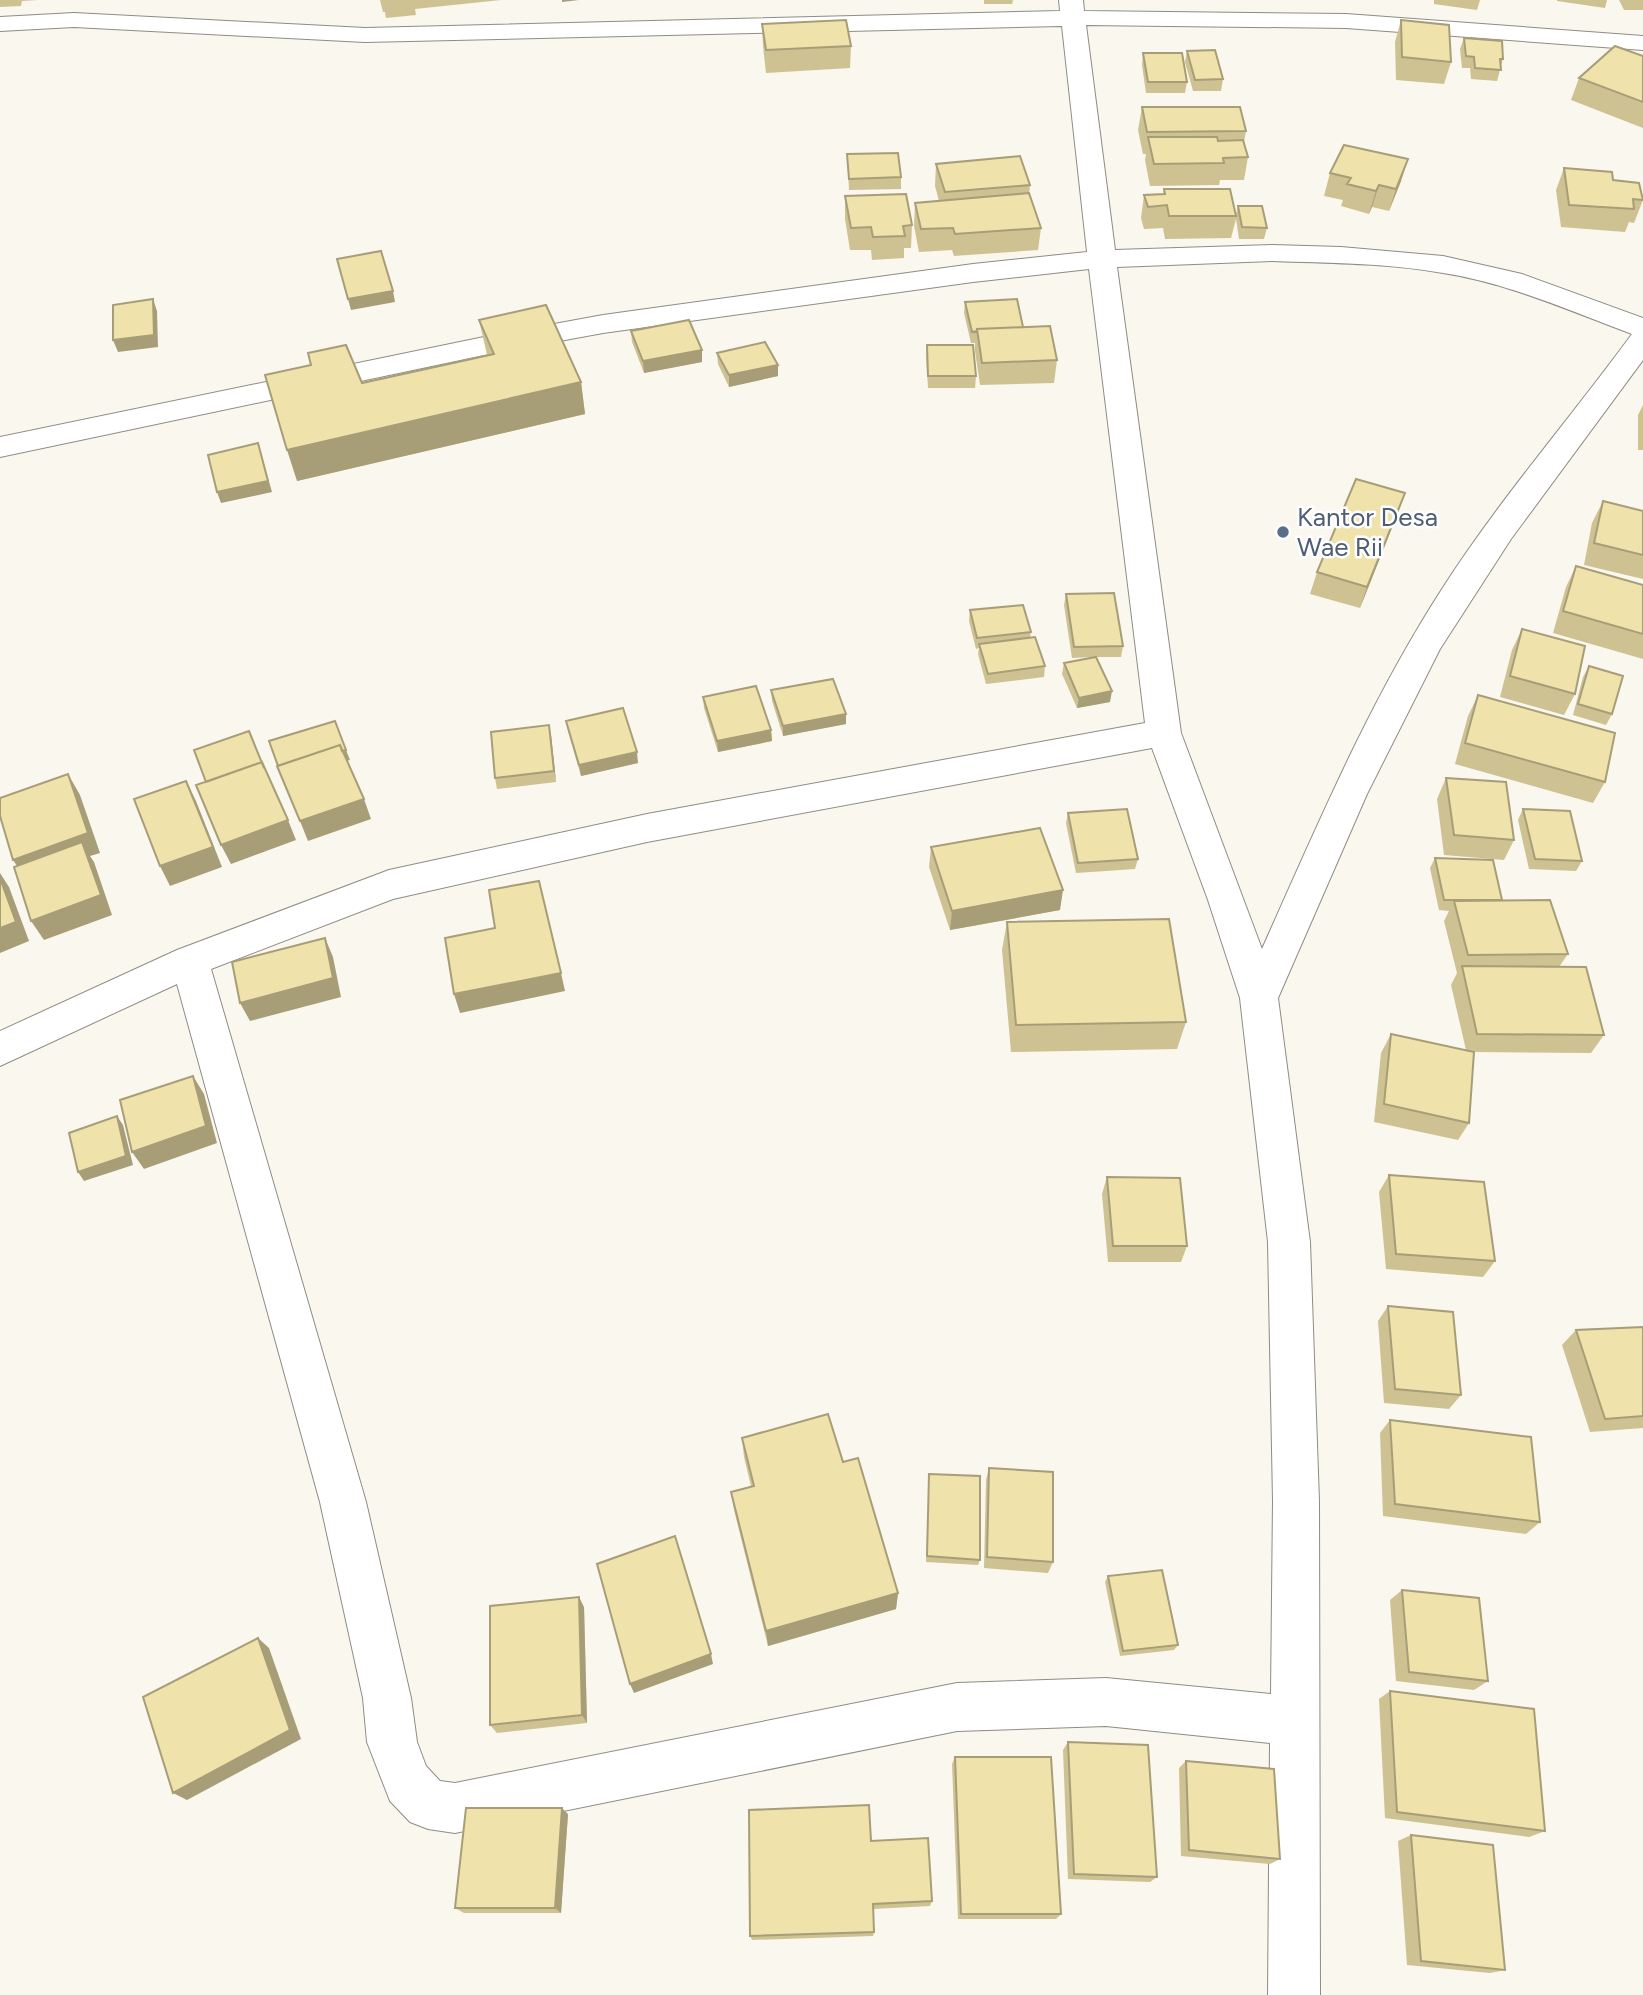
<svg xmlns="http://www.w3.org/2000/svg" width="1643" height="1995" viewBox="0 0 1643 1995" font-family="Figtree,sans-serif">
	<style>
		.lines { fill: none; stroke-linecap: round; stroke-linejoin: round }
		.minor-casing { stroke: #8e8c84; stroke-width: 2 }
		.minor { fill: #fff; fill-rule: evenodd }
		.wall { fill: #cec293 }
		.shaded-wall { fill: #a79e78 }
		.building { fill: #efe2ab; stroke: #a79e78; stroke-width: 2 }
		.service-dot { fill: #5c6f8a; stroke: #fff; stroke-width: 2.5 }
		.labels { text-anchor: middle; stroke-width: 5; stroke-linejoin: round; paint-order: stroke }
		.service-label { font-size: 26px; fill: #4e5e75; stroke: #fff; text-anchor: start }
	</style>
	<rect width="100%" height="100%" fill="#f9f7ee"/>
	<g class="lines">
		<g class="minor-casing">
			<path id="minor" d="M 1059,0 L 1083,0 L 1084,11 L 1346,14 L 1643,36 L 1643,50 L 1346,28 L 1086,25 L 1115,250 L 1272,245 L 1341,247 L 1443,256 L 1522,274 L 1643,318 L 1643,360 L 1511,539 L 1440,649 L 1367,794 L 1278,998 L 1310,1242 L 1319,1501 L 1320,1995 L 1268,1995 L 1270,1743 L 1106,1726 L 957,1731 L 455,1833 L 428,1829 L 410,1822 L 390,1801 L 367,1742 L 363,1698 L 320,1502 L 177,984 L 0,1066 L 0,1031 L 177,950 L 389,870 L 647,814 L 1145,723 L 1089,269 L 973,282 L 603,333 L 484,355 L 0,457 L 0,437 L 484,337 L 603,315 L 973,264 L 1087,252 L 1062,26 L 365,42 L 74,27 L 0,31 L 0,17 L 74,13 L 365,28 L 1060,11 ZM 1272,261 C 1329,263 1387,263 1443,273 C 1508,283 1570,311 1632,334 C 1569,420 1499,500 1442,589 C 1369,702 1317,826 1262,949 L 1181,733 L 1117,267 ZM 1152,748 L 1208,900 L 1240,998 L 1268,1242 L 1273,1501 L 1271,1694 L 1106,1678 L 957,1683 L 455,1783 L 440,1781 L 426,1766 L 417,1742 L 411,1698 L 366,1502 L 211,969 L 393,899 L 647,842 Z"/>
		</g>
		<use href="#minor" class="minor"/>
	</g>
	<path class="wall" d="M 0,0 L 38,0 L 22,1 L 21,6 L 0,7 Z
		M 380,0 L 501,0 L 415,9 L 416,15 L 386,18 L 385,12 L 383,12 Z
		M 984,0 L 1013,0 L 1012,4 L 984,4 Z
		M 1434,0 L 1480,0 L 1477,10 L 1434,4 Z
		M 1557,0 L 1607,0 L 1605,8 L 1557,1 Z
		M 1619,0 L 1643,0 L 1643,10 L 1624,10 Z
		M 1401,20 L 1451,62 L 1444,84 L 1396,80 L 1395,42 Z
		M 762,24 L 851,46 L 850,68 L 766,73 L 763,46 Z
		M 1464,38 L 1503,59 L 1497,81 L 1471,79 L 1470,68 L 1462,68 L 1460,49 Z
		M 1187,51 L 1223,79 L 1221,91 L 1193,91 L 1185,62 Z
		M 1143,53 L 1187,82 L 1185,93 L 1146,93 L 1142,65 Z
		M 1643,56 L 1643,128 L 1571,100 L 1579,78 Z
		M 1142,107 L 1246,131 L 1244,142 L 1248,157 L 1244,180 L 1220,180 L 1219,185 L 1150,186 L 1145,160 L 1146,154 L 1143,154 L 1138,130 Z
		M 847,154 L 901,177 L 901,189 L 849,190 Z
		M 936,164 L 1030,185 L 1029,195 L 1041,228 L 1038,250 L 954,256 L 952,250 L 919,252 L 914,226 L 915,203 L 939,201 L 935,186 Z
		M 1564,168 L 1613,180 L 1643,200 L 1634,223 L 1629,222 L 1625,232 L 1561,227 L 1556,190 Z
		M 1330,173 L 1401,181 L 1389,211 L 1372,207 L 1369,214 L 1341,206 L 1343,200 L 1324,196 Z
		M 1164,189 L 1236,214 L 1238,206 L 1267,228 L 1264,239 L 1239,239 L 1236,219 L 1231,238 L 1165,239 L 1163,228 L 1144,229 L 1141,218 L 1144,195 L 1163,195 Z
		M 845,196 L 912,225 L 911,248 L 904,248 L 904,258 L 872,260 L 871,250 L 850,250 L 845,219 Z
		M 965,302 L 1023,327 L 1057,360 L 1054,383 L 980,385 L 975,351 L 975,343 L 971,343 L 964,313 Z
		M 479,320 L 581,382 L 585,414 L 297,481 L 311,365 L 362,383 L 487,355 Z
		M 631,331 L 702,362 L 644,373 L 632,342 Z
		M 927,345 L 976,376 L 975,388 L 928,388 L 926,356 Z
		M 717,353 L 778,365 L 778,376 L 729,387 L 718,364 Z
		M 1643,405 L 1643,450 L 1638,450 L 1638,415 Z
		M 1603,501 L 1643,511 L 1643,579 L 1584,565 L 1592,523 Z
		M 1397,515 L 1360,608 L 1310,594 L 1317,572 Z
		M 1576,566 L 1643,585 L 1643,659 L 1553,633 L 1566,587 Z
		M 1066,594 L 1123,646 L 1121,657 L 1096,657 L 1110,702 L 1077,708 L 1062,674 L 1064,663 L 1095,657 L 1072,658 L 1064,605 Z
		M 970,610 L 1031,632 L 1030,637 L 1045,666 L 1044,677 L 986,684 L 978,654 L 979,648 L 976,649 L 969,621 Z
		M 1522,629 L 1575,694 L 1564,715 L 1500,697 L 1512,650 Z
		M 1589,666 L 1612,714 L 1606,725 L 1573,715 L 1583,677 Z
		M 771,690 L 846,714 L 846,724 L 783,736 L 772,701 Z
		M 1478,695 L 1605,782 L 1593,803 L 1455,764 L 1468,716 Z
		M 703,697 L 771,730 L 772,741 L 718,752 L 704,708 Z
		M 566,721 L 638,763 L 581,776 L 568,731 Z
		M 551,735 L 556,782 L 497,789 L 495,778 Z
		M 1446,778 L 1514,840 L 1504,860 L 1444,855 L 1437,799 Z
		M 1523,809 L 1582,861 L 1576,871 L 1529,869 L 1518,820 Z
		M 1068,813 L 1138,859 L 1135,869 L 1076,873 L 1066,823 Z
		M 931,847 L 1060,910 L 950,930 L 929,867 Z
		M 1435,858 L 1502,900 L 1568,954 L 1559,967 L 1604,1035 L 1591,1053 L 1474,1052 L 1469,1123 L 1458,1140 L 1374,1122 L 1381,1053 L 1391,1034 L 1466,1050 L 1451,985 L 1457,973 L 1444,921 L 1449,911 L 1439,910 L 1430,868 Z
		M 1007,922 L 1186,1022 L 1177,1049 L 1011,1052 L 1002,950 Z
		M 1389,1175 L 1495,1261 L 1483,1277 L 1386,1269 L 1379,1192 Z
		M 1107,1177 L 1187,1246 L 1181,1262 L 1108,1262 L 1102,1194 Z
		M 1388,1306 L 1461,1395 L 1449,1409 L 1384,1403 L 1378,1321 Z
		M 1643,1327 L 1643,1428 L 1590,1432 L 1562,1345 L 1576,1330 Z
		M 1390,1420 L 1540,1522 L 1526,1534 L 1383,1516 L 1380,1433 Z
		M 742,1438 L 843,1462 L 898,1593 L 896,1609 L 768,1646 L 734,1510 L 731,1492 L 751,1486 L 744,1457 Z
		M 989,1468 L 1053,1562 L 1048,1573 L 984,1568 L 986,1480 Z
		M 929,1474 L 980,1560 L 978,1565 L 926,1562 Z
		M 1108,1576 L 1178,1645 L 1174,1650 L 1120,1656 L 1105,1582 Z
		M 1402,1590 L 1488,1681 L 1474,1690 L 1396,1681 L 1390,1600 Z
		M 584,1607 L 587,1723 L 497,1733 L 490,1725 Z
		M 1390,1691 L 1545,1831 L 1529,1837 L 1385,1818 L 1379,1699 Z
		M 1068,1742 L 1157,1877 L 1150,1882 L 1068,1879 L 1063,1750 Z
		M 955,1757 L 1061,1914 L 1056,1919 L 958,1919 L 952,1764 Z
		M 1186,1761 L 1280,1859 L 1270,1864 L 1181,1856 L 1179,1768 Z
		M 568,1814 L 561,1913 L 464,1913 L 455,1908 Z
		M 1411,1835 L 1505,1970 L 1490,1973 L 1407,1965 L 1398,1841 Z
		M 871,1841 L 932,1901 L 930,1906 L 873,1909 L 874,1932 L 873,1936 L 752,1940 L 750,1936 Z"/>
	<path class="shaded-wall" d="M 562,0 L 579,0 L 562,2 Z
		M 1408,159 L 1401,181 L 1389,211 L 1396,189 Z
		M 1379,185 L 1372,207 L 1369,214 L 1376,191 Z
		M 393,291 L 395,302 L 351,310 L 348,299 Z
		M 153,299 L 157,311 L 158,347 L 118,352 L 113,340 Z
		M 702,350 L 702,362 L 644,373 L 643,361 Z
		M 778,365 L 778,376 L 729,387 L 729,375 Z
		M 581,382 L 585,414 L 297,481 L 287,450 Z
		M 258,443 L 272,492 L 221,503 L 217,492 Z
		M 1405,493 L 1397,515 L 1360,608 L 1367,587 Z
		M 1112,691 L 1110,702 L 1077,708 L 1079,698 Z
		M 846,714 L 846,724 L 783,736 L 783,726 Z
		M 549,725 L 551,735 L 556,782 L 554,771 Z
		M 771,730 L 772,741 L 718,752 L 717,741 Z
		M 346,750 L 350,760 L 284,781 Z
		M 637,752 L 638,763 L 581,776 L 579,765 Z
		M 68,774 L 80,795 L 100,853 L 90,856 L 94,862 L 112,915 L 44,940 L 31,921 L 26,879 L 13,860 Z
		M 186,781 L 196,801 L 222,867 L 170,886 L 160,866 Z
		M 364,799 L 371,819 L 308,841 L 300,821 Z
		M 288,820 L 296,840 L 231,864 L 221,845 Z
		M 0,873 L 9,887 L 29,941 L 0,953 Z
		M 1063,890 L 1060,910 L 950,930 L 952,911 Z
		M 325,938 L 333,957 L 341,997 L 250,1021 L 240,1003 Z
		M 561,973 L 565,991 L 460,1013 L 454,994 Z
		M 193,1076 L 204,1094 L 217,1143 L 144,1169 L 132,1152 Z
		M 117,1116 L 123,1125 L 133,1165 L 84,1181 L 78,1172 Z
		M 898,1593 L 896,1609 L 768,1646 L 766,1631 Z
		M 579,1597 L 584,1607 L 587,1723 L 582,1715 Z
		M 258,1638 L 269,1648 L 301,1739 L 187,1800 L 173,1793 Z
		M 711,1654 L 713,1664 L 634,1693 L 630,1684 Z
		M 562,1808 L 568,1814 L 561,1913 L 555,1908 Z"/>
	<path class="building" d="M 846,20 L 851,46 L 766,50 L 762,24 Z
		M 1401,20 L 1449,25 L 1451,62 L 1402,57 Z
		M 1464,38 L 1502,41 L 1503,59 L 1500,59 L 1501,70 L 1475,68 L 1474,57 L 1466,56 Z
		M 1615,46 L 1643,56 L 1643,102 L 1579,78 Z
		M 1215,50 L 1223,79 L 1195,80 L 1187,51 Z
		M 1143,53 L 1182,53 L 1187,82 L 1148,82 Z
		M 1142,107 L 1240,107 L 1246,131 L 1147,132 Z
		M 1148,137 L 1217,137 L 1218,141 L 1243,140 L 1248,157 L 1223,158 L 1224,163 L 1154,164 Z
		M 1344,145 L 1408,159 L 1396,189 L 1379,185 L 1376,191 L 1347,184 L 1351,178 L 1330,173 Z
		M 898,153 L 901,177 L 849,179 L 847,154 Z
		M 1020,156 L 1030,185 L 945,192 L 936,164 Z
		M 1564,168 L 1612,172 L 1613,180 L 1639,183 L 1643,200 L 1633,199 L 1634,209 L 1569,205 Z
		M 1164,189 L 1230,189 L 1236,216 L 1169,216 L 1167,205 L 1148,207 L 1144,195 L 1165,194 Z
		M 1029,193 L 1041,228 L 955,234 L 953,228 L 921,229 L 915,203 Z
		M 906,194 L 912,225 L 903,226 L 905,236 L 873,237 L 871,227 L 851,228 L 845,196 Z
		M 1238,206 L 1262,206 L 1267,228 L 1242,227 Z
		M 381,251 L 393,291 L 348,299 L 337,259 Z
		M 153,299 L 154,335 L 113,340 L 113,305 Z
		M 1017,299 L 1023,327 L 977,329 L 977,331 L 972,332 L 965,302 Z
		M 546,305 L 581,382 L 287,450 L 265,375 L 311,365 L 308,353 L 346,345 L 362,383 L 494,354 L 479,320 Z
		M 689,320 L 702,350 L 643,361 L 631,331 Z
		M 1050,326 L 1057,360 L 982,363 L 977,329 Z
		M 765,342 L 778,365 L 729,375 L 717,353 Z
		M 927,345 L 973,345 L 976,376 L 928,376 Z
		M 258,443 L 268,481 L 217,492 L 208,455 Z
		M 1356,479 L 1405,493 L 1367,587 L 1317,572 Z
		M 1603,501 L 1643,511 L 1643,555 L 1594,543 Z
		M 1576,566 L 1643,585 L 1643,634 L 1563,611 Z
		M 1114,593 L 1123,646 L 1074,647 L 1066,594 Z
		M 1023,605 L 1031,632 L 977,638 L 970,610 Z
		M 1522,629 L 1585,646 L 1575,694 L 1510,676 Z
		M 1035,637 L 1045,666 L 988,674 L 979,644 Z
		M 1096,657 L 1112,691 L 1079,698 L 1064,663 Z
		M 1589,666 L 1623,676 L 1612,714 L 1578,704 Z
		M 833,679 L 846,714 L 783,726 L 771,690 Z
		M 756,686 L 771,730 L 717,741 L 703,697 Z
		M 1478,695 L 1615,733 L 1605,782 L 1465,743 Z
		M 623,708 L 637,752 L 579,765 L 566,721 Z
		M 335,721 L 346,750 L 342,751 L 340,745 L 278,766 L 269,741 Z
		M 549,725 L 554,771 L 495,778 L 491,732 Z
		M 249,731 L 264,768 L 262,762 L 206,782 L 194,750 Z
		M 340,745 L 364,799 L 300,821 L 277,766 Z
		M 262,762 L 288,820 L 221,845 L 196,785 Z
		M 68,774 L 88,833 L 13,860 L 0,816 L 0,798 Z
		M 1446,778 L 1506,782 L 1514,840 L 1454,835 Z
		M 186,781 L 213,847 L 160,866 L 134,799 Z
		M 1127,809 L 1138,859 L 1078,863 L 1068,813 Z
		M 1523,809 L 1570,811 L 1582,861 L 1535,859 Z
		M 1040,828 L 1063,890 L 952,911 L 931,847 Z
		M 82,842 L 101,895 L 31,921 L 14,867 Z
		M 1435,858 L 1493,860 L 1502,900 L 1444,900 Z
		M 0,878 L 16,922 L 0,928 Z
		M 539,881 L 561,973 L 454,994 L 445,938 L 495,928 L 489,890 Z
		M 1550,900 L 1568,954 L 1468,955 L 1454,901 Z
		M 1169,919 L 1186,1022 L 1016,1025 L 1007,922 Z
		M 325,938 L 333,978 L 240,1003 L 232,962 Z
		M 1462,966 L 1586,967 L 1604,1035 L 1477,1034 Z
		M 1391,1034 L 1474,1052 L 1469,1123 L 1384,1104 Z
		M 193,1076 L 206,1126 L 132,1152 L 120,1100 Z
		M 117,1116 L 126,1156 L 78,1172 L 69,1133 Z
		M 1389,1175 L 1484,1182 L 1495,1261 L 1396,1254 Z
		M 1107,1177 L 1180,1178 L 1187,1246 L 1113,1246 Z
		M 1388,1306 L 1453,1312 L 1461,1395 L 1395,1389 Z
		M 1643,1327 L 1643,1416 L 1605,1419 L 1576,1330 Z
		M 828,1414 L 843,1462 L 858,1458 L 898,1593 L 766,1631 L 731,1492 L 754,1486 L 742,1438 Z
		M 1390,1420 L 1531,1437 L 1540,1522 L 1395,1504 Z
		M 989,1468 L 1053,1472 L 1053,1562 L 987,1557 Z
		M 929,1474 L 980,1476 L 980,1560 L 927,1556 Z
		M 675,1536 L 711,1654 L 630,1684 L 597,1564 Z
		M 1162,1570 L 1178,1645 L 1123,1651 L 1108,1576 Z
		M 1402,1590 L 1479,1598 L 1488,1681 L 1409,1672 Z
		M 579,1597 L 582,1715 L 490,1725 L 490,1606 Z
		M 258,1638 L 290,1730 L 173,1793 L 143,1697 Z
		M 1390,1691 L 1534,1709 L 1545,1831 L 1397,1812 Z
		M 1068,1742 L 1148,1745 L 1157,1877 L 1074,1874 Z
		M 955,1757 L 1051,1757 L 1061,1914 L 961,1914 Z
		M 1186,1761 L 1274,1769 L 1280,1859 L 1189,1850 Z
		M 869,1805 L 871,1841 L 928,1838 L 932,1901 L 873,1904 L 874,1932 L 750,1936 L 749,1810 Z
		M 466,1808 L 562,1808 L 555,1908 L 455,1908 Z
		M 1411,1835 L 1493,1845 L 1505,1970 L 1421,1961 Z"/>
	<circle class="service-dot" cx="1283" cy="532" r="7"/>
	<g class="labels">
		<g class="service-label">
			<text x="1297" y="526">Kantor Desa<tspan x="1297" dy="30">Wae Rii</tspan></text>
		</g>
	</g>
</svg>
